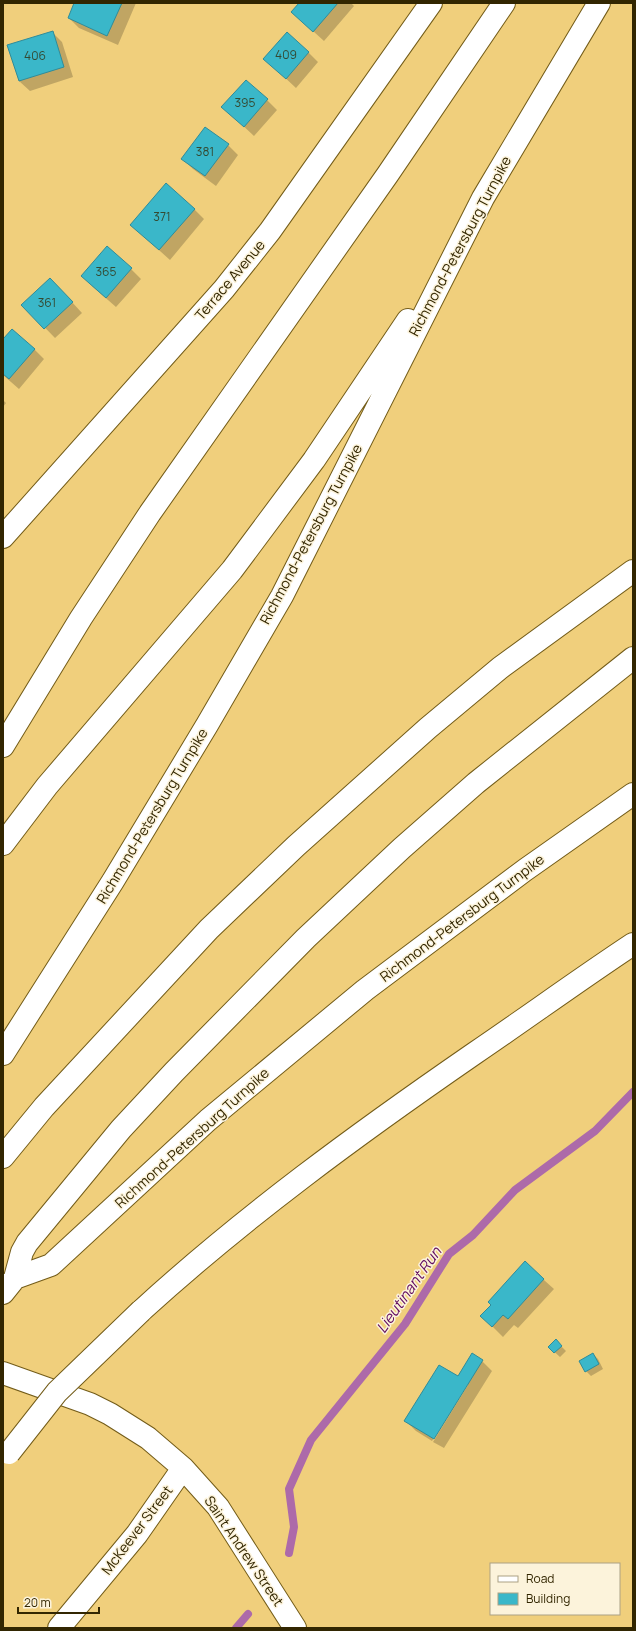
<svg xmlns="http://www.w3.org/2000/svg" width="636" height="1631" viewBox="0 0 636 1631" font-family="Manrope,sans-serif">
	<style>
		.shadow { fill: #0003 }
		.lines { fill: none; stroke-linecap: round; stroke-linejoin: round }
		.stream { stroke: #ad6aa9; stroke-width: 8 }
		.building { fill: #3ab7c9; stroke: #2f8c9a }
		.street-casing { stroke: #735c19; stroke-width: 24 }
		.highway-casing { stroke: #735c19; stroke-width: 24 }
		.street { stroke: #fff; stroke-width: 22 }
		.highway { stroke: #fff; stroke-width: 22 }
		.highway-bridge-casing { stroke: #735c19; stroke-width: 24; stroke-linecap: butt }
		.highway-bridge { stroke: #fff; stroke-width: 22 }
		.labels { text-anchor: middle; stroke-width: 3; stroke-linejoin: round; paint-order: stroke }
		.number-label { font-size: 12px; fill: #344a33 }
		.street-label { font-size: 14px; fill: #322601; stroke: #fcf3db }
		.water-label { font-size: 15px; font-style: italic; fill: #600a5f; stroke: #fcf3db }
	</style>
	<rect width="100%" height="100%" fill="#f0cf7c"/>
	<path class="shadow" d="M 75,3 L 136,3 L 118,45 L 79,28 L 69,18 Z
		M 300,3 L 351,3 L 354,6 L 324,41 L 292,12 Z
		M 52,32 L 62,42 L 73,77 L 30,91 L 19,81 L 8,46 Z
		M 308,52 L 318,62 L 296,88 L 265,59 Z
		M 267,100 L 277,110 L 254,136 L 223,107 Z
		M 228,145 L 238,155 L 216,186 L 193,169 L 183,159 Z
		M 194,209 L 204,219 L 170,260 L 131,225 Z
		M 131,269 L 141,279 L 116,307 L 92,286 Z
		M 60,289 L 82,313 L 55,338 L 23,305 Z
		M 3,341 L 34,349 L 44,359 L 19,389 L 3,375 Z
		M 3,400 L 6,403 L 3,407 Z
		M 525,1263 L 554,1289 L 518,1328 L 514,1325 L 503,1337 L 492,1326 L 492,1305 Z
		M 556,1341 L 566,1351 L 560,1357 L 549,1347 Z
		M 593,1354 L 598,1359 L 603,1369 L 591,1376 L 586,1371 Z
		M 482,1361 L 492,1371 L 444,1448 L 433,1442 L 468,1385 L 466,1385 L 432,1441 L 416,1431 L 406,1421 Z"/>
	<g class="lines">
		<path class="stream" d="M 289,1553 L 294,1527 L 289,1489 L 311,1440 L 405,1324 L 449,1254 L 473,1235 L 515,1190 L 595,1131 L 633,1092
			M 236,1628 L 248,1614"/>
	</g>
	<path class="building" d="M 74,3 L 122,3 L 107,36 L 68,18 Z
		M 299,3 L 338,3 L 313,32 L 291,12 Z
		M 53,31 L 64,67 L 19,81 L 7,45 Z
		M 287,32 L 309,52 L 286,79 L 263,59 Z
		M 246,80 L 268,99 L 244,127 L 221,107 Z
		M 205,127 L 229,144 L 205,176 L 181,159 Z
		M 166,183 L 195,209 L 159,250 L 130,225 Z
		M 107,246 L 132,268 L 106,298 L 81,276 Z
		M 50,278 L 73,302 L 44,329 L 21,305 Z
		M 12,329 L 35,349 L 9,379 L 3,374 L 3,339 Z
		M 525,1261 L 544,1279 L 508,1319 L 503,1315 L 492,1327 L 480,1316 L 491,1305 L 488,1302 Z
		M 556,1339 L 562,1346 L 554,1353 L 548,1347 Z
		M 472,1353 L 483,1360 L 434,1439 L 404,1421 L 439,1365 L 458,1376 Z
		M 593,1353 L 599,1364 L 585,1372 L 579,1361 Z"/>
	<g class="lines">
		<g class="street-casing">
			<path id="street" d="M 3,537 L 224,289 L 270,231 L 431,3
				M 3,1373 L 90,1404 L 110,1414 L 148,1438 L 183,1468 L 218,1507 L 295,1628
				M 59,1628 L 137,1534 L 183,1468"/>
		</g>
		<g class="highway-casing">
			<path id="highway" d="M 3,746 L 81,618 L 150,513 L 388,174 L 504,3
				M 3,844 L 47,786 L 232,570 L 314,460 L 408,320
				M 3,1054 L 113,881 L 207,725 L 282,596 L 483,198 L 599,3
				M 3,1157 L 44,1107 L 209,929 L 296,846 L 428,728 L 500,668 L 633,571
				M 15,1278 L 22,1252 L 27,1243 L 121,1129 L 174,1072 L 306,938 L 402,848 L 476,783 L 633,658
				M 3,1293 L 15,1278 L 51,1265 L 208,1120 L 365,990 L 525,870 L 633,794
				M 141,1311 C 245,1216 359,1133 475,1053 C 528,1017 580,979 633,944"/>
		</g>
		<use href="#street" class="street"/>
		<use href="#highway" class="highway"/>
		<g class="highway-bridge-casing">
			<path id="highway-bridge" d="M 9,1453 L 57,1392 L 141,1311"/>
		</g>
		<use href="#highway-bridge" class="highway-bridge"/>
	</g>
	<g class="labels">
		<g class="number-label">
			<text x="286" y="59">409</text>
			<text x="35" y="60">406</text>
			<text x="245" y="107">395</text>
			<text x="205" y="156">381</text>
			<text x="162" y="221">371</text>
			<text x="106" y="276">365</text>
			<text x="47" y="307">361</text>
		</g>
		<g class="street-label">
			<text transform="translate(460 246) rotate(-62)" y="5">Richmond-Petersburg Turnpike</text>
			<text transform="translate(230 280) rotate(-50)" y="5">Terrace Avenue</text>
			<text transform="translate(311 534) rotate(-62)" y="5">Richmond-Petersburg Turnpike</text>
			<text transform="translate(152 816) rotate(-59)" y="5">Richmond-Petersburg Turnpike</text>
			<text transform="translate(462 918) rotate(-37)" y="5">Richmond-Petersburg Turnpike</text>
			<text transform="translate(192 1138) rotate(-42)" y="5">Richmond-Petersburg Turnpike</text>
			<text transform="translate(137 1530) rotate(-53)" y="5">McKeever Street</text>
			<text transform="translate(244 1551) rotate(56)" y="5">Saint Andrew Street</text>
		</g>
		<g class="water-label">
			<text transform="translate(409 1290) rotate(-55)" y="5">Lieutinant Run</text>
		</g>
	</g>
	<rect width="636" height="1631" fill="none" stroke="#322601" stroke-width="8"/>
	<rect x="490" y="1563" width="130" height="52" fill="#fcf3db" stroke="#aba184"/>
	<rect x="498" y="1576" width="20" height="6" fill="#ffffff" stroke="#aba184"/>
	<text x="526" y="1583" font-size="12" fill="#322601">Road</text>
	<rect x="498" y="1593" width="20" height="12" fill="#3ab7c9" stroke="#aba184"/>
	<text x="526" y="1603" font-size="12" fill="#322601">Building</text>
	<path d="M18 1607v6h81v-6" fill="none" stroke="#322601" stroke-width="2"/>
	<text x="24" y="1607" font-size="12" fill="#322601" stroke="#fcf3db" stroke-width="3" paint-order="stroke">20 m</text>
</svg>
